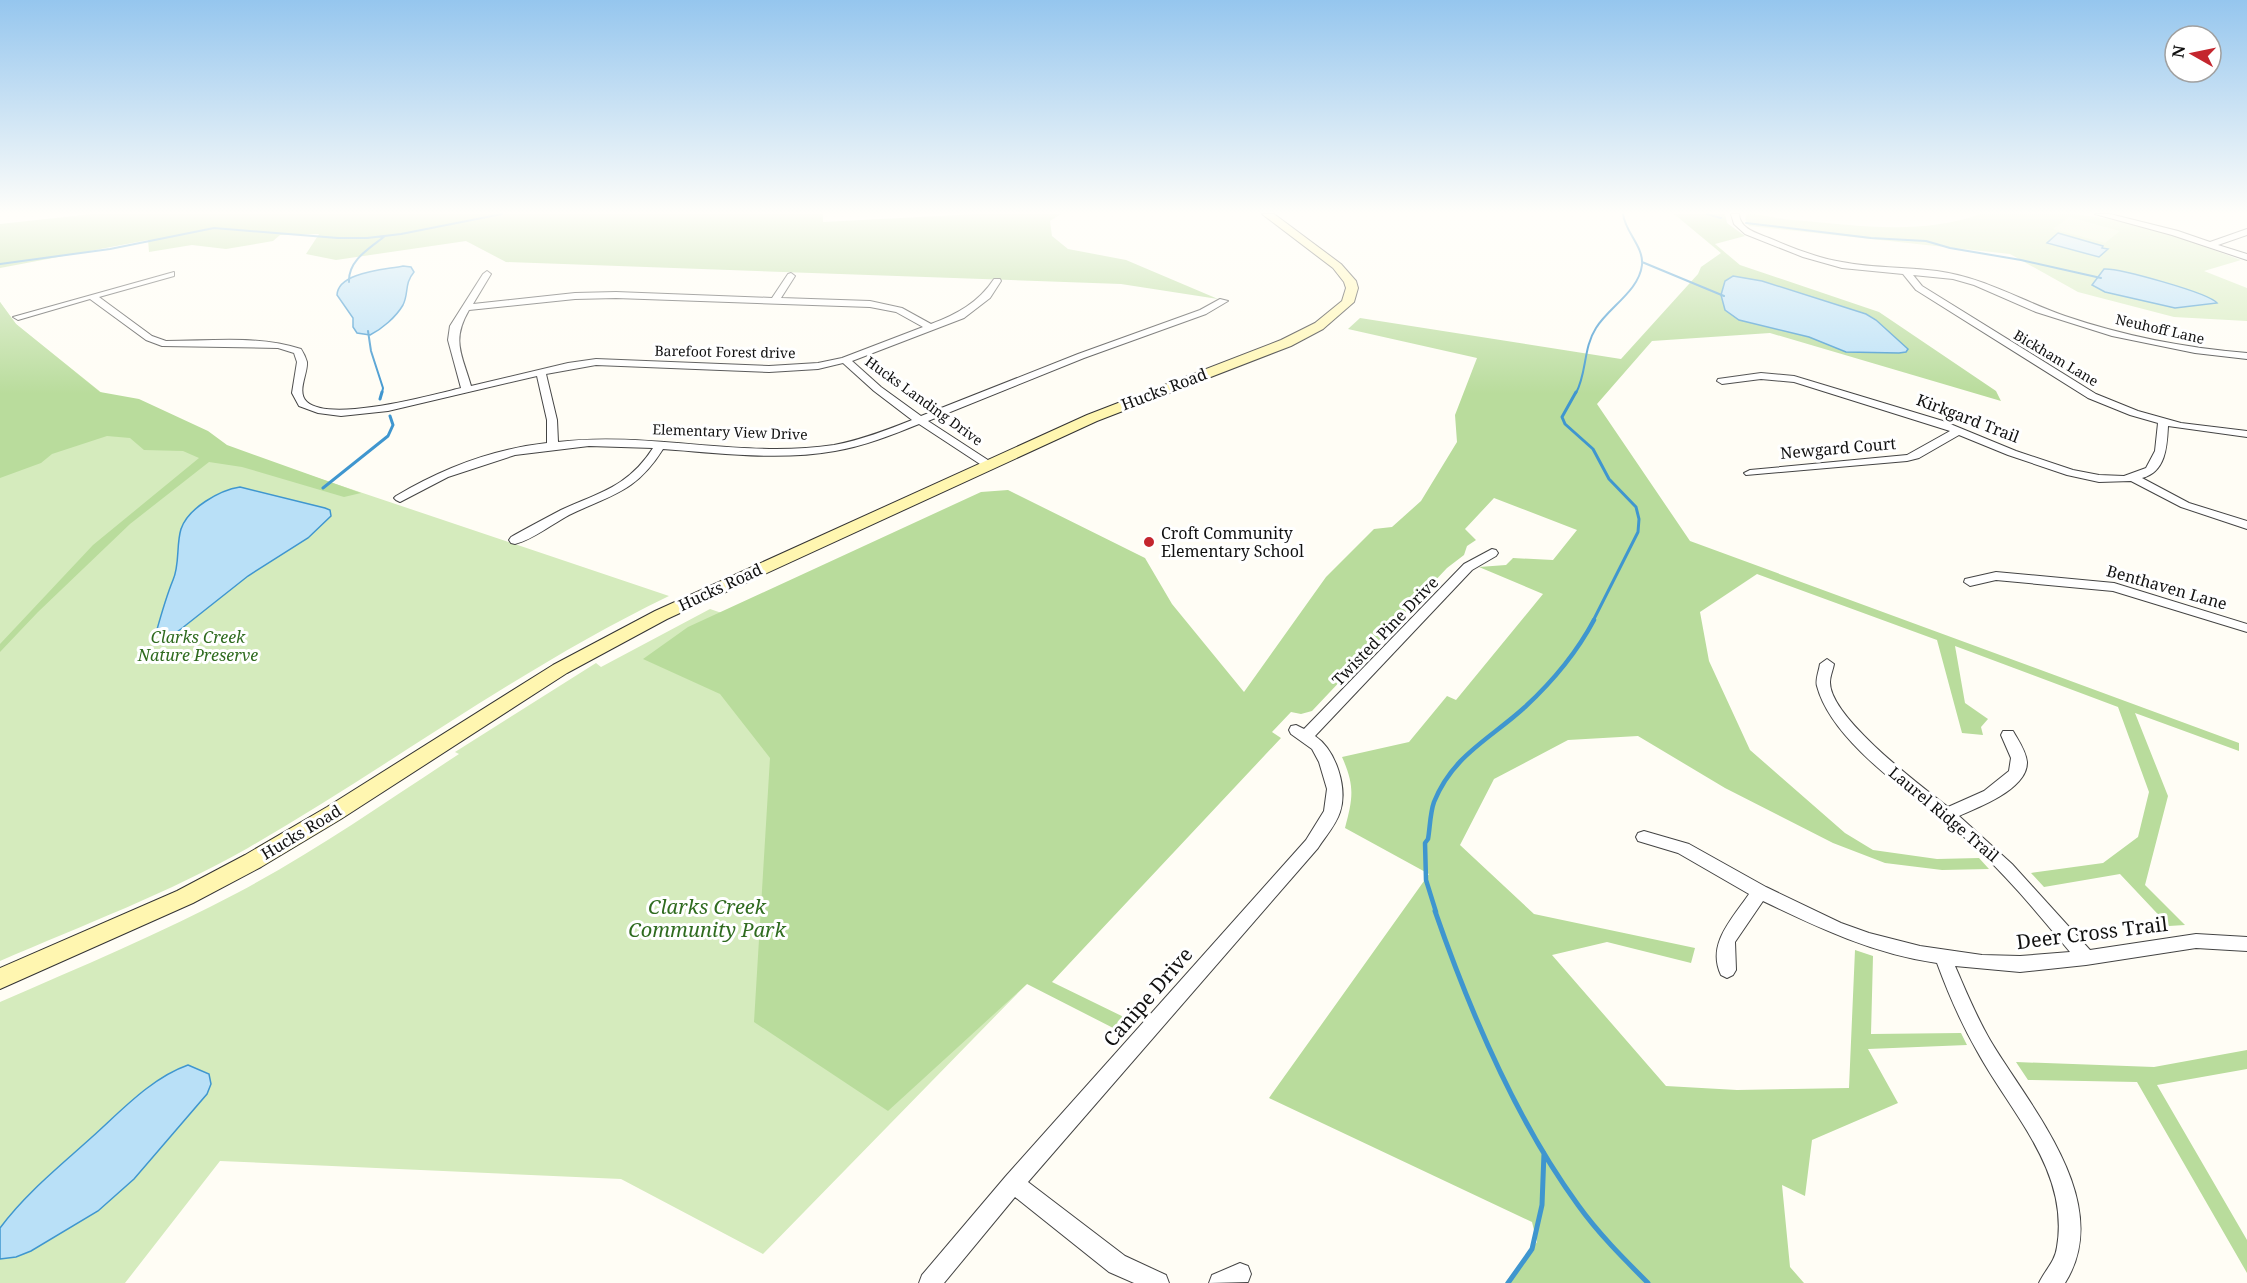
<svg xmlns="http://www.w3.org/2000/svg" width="2247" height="1283" viewBox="0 0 2247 1283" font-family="'Noto Serif',serif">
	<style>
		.green { fill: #d5ebbd }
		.forest { fill: #b9dc9c }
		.pitch { fill: #e6f2cf }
		.water { fill: #b9e0f7; stroke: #3f96cf; stroke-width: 1.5 }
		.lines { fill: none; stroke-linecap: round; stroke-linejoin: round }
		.stream-far3 { stroke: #3f96cf; stroke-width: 2 }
		.stream-far2 { stroke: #3f96cf; stroke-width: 3 }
		.stream-far1 { stroke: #3f96cf; stroke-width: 4.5 }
		.stream { stroke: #3f96cf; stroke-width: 5 }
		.minor-casing { stroke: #444; stroke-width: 2 }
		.secondary-casing { stroke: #333; stroke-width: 2 }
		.minor { fill: #fff; fill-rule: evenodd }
		.secondary { fill: #fff6b0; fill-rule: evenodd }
		.poi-dot { fill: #c4262e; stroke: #fff; stroke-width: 2 }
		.labels { text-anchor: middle; stroke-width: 6; stroke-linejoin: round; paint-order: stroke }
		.far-street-label { font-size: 14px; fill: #111; stroke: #fff }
		.street-label { font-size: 16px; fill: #111; stroke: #fff }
		.poi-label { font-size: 16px; fill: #111; stroke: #fff; text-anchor: start }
		.park-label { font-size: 16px; font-style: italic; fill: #2f6b1f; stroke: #fff }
		.near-park-label { font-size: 20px; font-style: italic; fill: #2f6b1f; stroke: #fff }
		.near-street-label { font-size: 20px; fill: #111; stroke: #fff }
	</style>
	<rect width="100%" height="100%" fill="#fffdf5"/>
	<path class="green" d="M 1747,214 C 1763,214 1777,219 1793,220 C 1854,225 1921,236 1980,214 C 2013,214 2049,210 2081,215 C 2136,221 2190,241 2241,260 L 2204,271 L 2247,288 L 2247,321 L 2174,317 L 2078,292 L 2010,254 L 1749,226 L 1745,219 Z
		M 0,302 L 16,324 L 128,414 L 669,596 C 520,668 393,764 248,848 C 169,893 83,925 0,961 Z
		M 710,609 L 1223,783 L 763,1254 L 621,1179 L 220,1161 L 125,1283 L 0,1283 L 0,1002 C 80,967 162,933 239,892 C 316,851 387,801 459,754 L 455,752 L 596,663 L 601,667 Z"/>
	<path class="forest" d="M 92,214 L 823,214 L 823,222 L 976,214 L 1061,214 L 1050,221 L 1052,236 L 1068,249 L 1126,260 L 1218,299 L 1121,284 L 506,262 L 466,241 L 336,260 L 306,254 L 319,234 L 280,235 L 273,241 L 226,249 L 192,245 L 149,252 L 148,240 L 0,268 L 0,224 Z
		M 1674,214 L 1725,214 L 1727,223 L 1745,236 L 1715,244 L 1740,265 L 1879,312 L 1996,391 L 2001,401 L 1770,333 L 1652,341 L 1597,404 L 1690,541 L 2239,743 L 2239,751 L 2135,713 L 2168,796 L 2145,885 L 2185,925 L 2169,926 L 2120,874 L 2044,887 L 2031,873 L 2103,863 L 2138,837 L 2149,792 L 2118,707 L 1955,646 L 1965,703 L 1988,719 L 1981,727 L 1983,735 L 1962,733 L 1937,640 L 1757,574 L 1700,612 L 1709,661 L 1750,750 L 1845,833 L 1873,850 L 1937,859 L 1979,858 L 1989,869 L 1942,870 L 1885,863 L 1833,843 L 1725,788 L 1638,736 L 1568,740 L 1494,779 L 1460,845 L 1534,914 L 1695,948 L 1691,963 L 1607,942 L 1552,955 L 1666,1086 L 1737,1090 L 1849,1088 L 1855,950 L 1873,956 L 1871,1034 L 1961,1033 L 1967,1045 L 1868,1049 L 1898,1103 L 1812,1140 L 1805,1196 L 1782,1185 L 1790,1267 L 1804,1283 L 1505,1283 L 1537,1242 L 1532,1222 L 1269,1098 L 1429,874 L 1345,828 C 1353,798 1355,786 1342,757 L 1409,742 L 1447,696 L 1456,700 L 1543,594 L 1479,567 L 1506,565 L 1513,558 L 1553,560 L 1577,530 L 1494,498 L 1465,529 L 1476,540 L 1467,546 L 1464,555 L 1447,568 L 1312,711 L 1301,714 L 1291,712 L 1272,732 L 1281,738 L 1052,982 L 1132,1021 L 1123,1033 L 1027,984 L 888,1111 L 754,1022 L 770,758 L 720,694 L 643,659 L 688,627 L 981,492 L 1008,490 L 1145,558 L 1172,604 L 1244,692 L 1326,577 L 1374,529 L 1392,527 L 1421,501 L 1457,442 L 1455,415 L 1477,358 L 1348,329 L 1360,318 L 1621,359 L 1698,274 L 1701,267 L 1721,253 Z
		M 0,302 L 16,324 L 100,392 L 139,399 L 208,431 L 227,445 L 361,493 L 344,497 L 242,467 L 209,462 L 130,524 L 38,612 L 0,652 L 0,644 L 93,545 L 199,458 L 183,451 L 144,450 L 130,438 L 107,436 L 52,454 L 41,463 L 0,478 Z
		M 2247,1050 L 2247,1069 L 2157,1085 L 2247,1240 L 2247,1273 L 2137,1082 L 2028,1080 L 2016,1062 L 2154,1067 Z"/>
	<path class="pitch" d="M 2069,217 L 2120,231 L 2105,243 L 2053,229 Z"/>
	<path class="water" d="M 2058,233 L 2103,246 L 2102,248 L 2108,249 L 2099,257 L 2047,243 Z
		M 403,266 L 411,267 L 414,272 C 404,284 409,293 403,305 C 396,317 382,329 370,335 L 357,333 L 353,327 L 353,318 L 337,295 C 338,272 384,270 403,266 Z
		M 2104,269 C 2119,268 2209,293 2217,303 L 2175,308 L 2105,292 L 2092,285 Z
		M 1733,276 L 1762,281 L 1866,314 L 1876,320 L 1908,349 L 1906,352 L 1899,353 L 1846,352 L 1809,337 L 1739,320 L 1725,310 L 1721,295 L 1725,281 Z
		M 240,487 L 325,508 L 330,510 L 331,516 L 308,538 L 248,576 L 181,629 L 174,634 L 158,634 L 156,633 C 161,615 166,597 173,580 C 180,564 176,545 181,529 C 188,508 220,490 240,487 Z
		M 188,1065 L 209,1074 L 211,1084 L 207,1094 L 134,1179 L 98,1211 L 31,1251 L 16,1257 L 0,1259 L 0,1228 C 26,1193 60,1166 92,1137 C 121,1111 151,1078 188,1065 Z"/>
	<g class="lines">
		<path class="stream-far3" d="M 1707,214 L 1721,218
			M 1746,223 L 1871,238 L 1926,241 L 1950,248 L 2021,260 L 2101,278
			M 1642,262 L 1724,296
			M 0,264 L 110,249 L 214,228 L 338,238 L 367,238 L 401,234 L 502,214
			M 349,282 C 348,260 370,248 385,236
			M 368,331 L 371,351 L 383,388 L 382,393
			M 1576,393 C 1587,373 1583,348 1596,328 C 1609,307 1639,291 1642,265 C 1644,247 1625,232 1623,214"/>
		<path class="stream-far2" d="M 1576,392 L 1562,417 L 1565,424 L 1593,449 L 1609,479 L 1636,507 L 1639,519 L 1638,532 L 1593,621
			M 380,399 L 382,392
			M 323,488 L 388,436 L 393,425 L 390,416"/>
		<path class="stream-far1" d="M 1436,912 L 1426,880 L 1425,843 L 1428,839 C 1430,828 1430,813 1434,802 C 1453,755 1490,739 1525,707 C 1552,682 1577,652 1594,620"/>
		<path class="stream" d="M 1435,911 C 1469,1009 1516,1120 1578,1205 C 1598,1233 1623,1258 1648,1283
			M 1508,1283 L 1532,1249 L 1542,1205 L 1544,1153"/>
		<g class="minor-casing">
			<path id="minor" d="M 1731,214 L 1739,214 C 1740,229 1757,233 1769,238 C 1793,248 1817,258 1842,262 C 1873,268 1905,267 1937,271 C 1983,277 2022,301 2065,316 C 2124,336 2185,348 2247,353 L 2247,359 L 2195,353 L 2112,336 L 2036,312 L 1974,285 L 1953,279 L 1913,275 L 1922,286 L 2096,394 L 2138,411 L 2181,423 L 2247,431 L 2247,437 L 2168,426 C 2167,446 2166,472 2142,478 L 2189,503 L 2247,521 L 2247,529 L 2181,507 L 2131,481 L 2099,482 L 2067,475 L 2008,455 L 1959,435 L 1919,458 L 1907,461 L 1746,475 L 1744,473 L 1750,470 L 1907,455 L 1950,431 L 1794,382 L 1761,379 L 1722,384 L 1717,381 L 1718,379 L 1761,373 L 1794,376 L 1943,421 L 2016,451 L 2073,470 L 2099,475 L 2124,476 L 2146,468 L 2155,451 L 2158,423 L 2130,415 L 2088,398 L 1916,290 L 1903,274 L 1842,268 L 1803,257 L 1745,234 L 1734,224 Z
				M 2095,214 L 2110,214 L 2178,231 L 2210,242 L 2247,229 L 2247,235 L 2218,245 L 2247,254 L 2247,260 L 2172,235 Z
				M 487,271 L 491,274 L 473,304 L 575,293 L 616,292 L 772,298 L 788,274 L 791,273 L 795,276 L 781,298 L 870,301 L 902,308 L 931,324 C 957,314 978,303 994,279 L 1000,279 L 1001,281 L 990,298 L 964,318 L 852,361 L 881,387 L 921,416 L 1078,354 L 1200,310 L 1220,299 L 1228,301 L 1206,314 L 1084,358 L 928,421 L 991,462 L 991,466 L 983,466 L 919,424 C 892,435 864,446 835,451 C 779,461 720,453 663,449 C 636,492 613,494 569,515 C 552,524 534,539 515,544 L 511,543 L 509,540 L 511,537 C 527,528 544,519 561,510 C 600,492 628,487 653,448 L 589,446 L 515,455 L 448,477 L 400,502 L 396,500 L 394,498 L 396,496 C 443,468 493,449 547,443 L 547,420 L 537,376 L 388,411 L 341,416 L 318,413 L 299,406 L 292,393 L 297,362 L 294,353 L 278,348 L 162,346 L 146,340 L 90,299 L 18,320 L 13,317 L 174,272 L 174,276 L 99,297 L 152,336 L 166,341 C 211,341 258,335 301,349 C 303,352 306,358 307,362 C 308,374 296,392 307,402 C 331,423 432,395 461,388 L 448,340 L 450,326 L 483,274 ZM 616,298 L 870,307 L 896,312 L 923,327 L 842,358 L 818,363 L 769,366 L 596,359 L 568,363 L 471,386 C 462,354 451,341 469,310 L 575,299 ZM 843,363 L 874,391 L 912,420 C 887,430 861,440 834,445 C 742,459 650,431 558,442 L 557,420 L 546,374 L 596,365 L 769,372 L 818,369 Z
				M 1492,549 L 1496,550 L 1498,553 L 1496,556 L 1472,570 L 1315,736 C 1336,750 1348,788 1340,812 C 1336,825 1325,837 1318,848 L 1028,1182 L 1125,1256 L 1166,1275 L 1169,1283 L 1134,1283 L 1109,1272 L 1015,1197 L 944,1283 L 919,1283 L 922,1275 L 1006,1176 L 1306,840 L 1324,811 L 1327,789 L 1319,762 L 1312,749 L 1291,734 L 1289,730 L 1291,726 L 1296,725 L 1304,729 L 1464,564 Z
				M 1996,572 L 2114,583 L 2247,624 L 2247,632 L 2113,591 L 1996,580 L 1970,586 L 1964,582 L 1965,579 Z
				M 1827,659 L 1834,664 C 1833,670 1830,676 1830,682 C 1829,717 1921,786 1948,807 L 1984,791 L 2009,771 L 2011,758 L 2001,735 L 2003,731 L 2013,731 C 2018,740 2026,751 2027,762 C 2028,789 1979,807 1959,816 L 2012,864 L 2090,950 L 2196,934 L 2247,937 L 2247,951 L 2196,948 L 2086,965 L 2020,972 L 1955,966 C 1966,991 1976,1016 1990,1040 C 2029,1106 2116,1202 2065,1283 L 2039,1283 C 2045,1270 2055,1262 2057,1247 C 2070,1171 2010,1112 1977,1051 C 1961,1023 1948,993 1937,963 C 1874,954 1819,928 1763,901 L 1735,942 L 1736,970 L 1733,975 L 1727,978 L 1721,975 C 1706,944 1733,918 1749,894 L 1678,853 L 1638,841 L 1636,837 L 1638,833 L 1644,831 L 1689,844 L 1766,887 L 1841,923 L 1869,933 L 1920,946 L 1982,955 L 2020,956 L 2070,952 C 2039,915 2008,877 1972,844 C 1926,803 1833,747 1817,686 C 1815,680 1819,671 1820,664 Z
				M 1240,1263 L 1248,1266 L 1251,1274 L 1248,1282 L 1209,1283 L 1212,1275 Z"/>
		</g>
		<g class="secondary-casing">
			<path id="secondary" d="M 1262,214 L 1274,214 L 1341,264 L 1356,281 L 1358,288 L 1354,302 L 1323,329 L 1291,346 L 1097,421 L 667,619 L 567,673 L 341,819 L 261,867 L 193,903 L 0,989 L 0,968 L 177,891 L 245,855 L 327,807 L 553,665 L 655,611 L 1087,415 L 1281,340 L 1315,323 L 1342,301 L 1346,288 L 1344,282 L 1333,268 Z"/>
		</g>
		<use href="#minor" class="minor"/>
		<use href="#secondary" class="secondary"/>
	</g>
	<linearGradient id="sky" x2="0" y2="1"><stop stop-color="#95c6ee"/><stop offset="0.54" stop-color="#fffefa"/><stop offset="1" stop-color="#fffefa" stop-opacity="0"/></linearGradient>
	<rect width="2247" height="394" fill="url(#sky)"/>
	<circle class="poi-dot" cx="1149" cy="542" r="6"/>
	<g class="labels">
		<g class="far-street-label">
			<text transform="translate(2160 329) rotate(13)" y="5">Neuhoff Lane</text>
			<text transform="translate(725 352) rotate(1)" y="5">Barefoot Forest drive</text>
			<text transform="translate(2056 358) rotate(31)" y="5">Bickham Lane</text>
			<text transform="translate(924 401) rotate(36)" y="5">Hucks Landing Drive</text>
			<text transform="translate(730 432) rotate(2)" y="5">Elementary View Drive</text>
		</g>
		<g class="street-label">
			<text transform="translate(1164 389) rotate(-21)" y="6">Hucks Road</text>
			<text transform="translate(1968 418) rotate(21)" y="6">Kirkgard Trail</text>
			<text transform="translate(1838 448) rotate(-5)" y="6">Newgard Court</text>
			<text transform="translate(720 587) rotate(-25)" y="6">Hucks Road</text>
			<text transform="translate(2167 587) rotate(16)" y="6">Benthaven Lane</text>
			<text transform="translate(1385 631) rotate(-46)" y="6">Twisted Pine Drive</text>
			<text transform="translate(1944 814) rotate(40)" y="6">Laurel Ridge Trail</text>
			<text transform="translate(301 832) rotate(-31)" y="6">Hucks Road</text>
		</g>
		<g class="poi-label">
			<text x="1161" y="539">Croft Community<tspan x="1161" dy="18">Elementary School</tspan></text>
		</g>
		<g class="park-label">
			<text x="198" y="643">Clarks Creek<tspan x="198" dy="18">Nature Preserve</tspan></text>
		</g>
		<g class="near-park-label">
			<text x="707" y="914">Clarks Creek<tspan x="707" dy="23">Community Park</tspan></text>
		</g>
		<g class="near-street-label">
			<text transform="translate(2092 933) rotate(-7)" y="7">Deer Cross Trail</text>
			<text transform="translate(1148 997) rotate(-49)" y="7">Canipe Drive</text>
		</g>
	</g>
	<g transform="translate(2193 54) rotate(279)"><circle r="28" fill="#ffffff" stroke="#a0a0a0" stroke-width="1.5"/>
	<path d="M0-4.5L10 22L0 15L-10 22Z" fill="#c4262e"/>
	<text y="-9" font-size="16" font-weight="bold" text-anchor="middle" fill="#111111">N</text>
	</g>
</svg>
